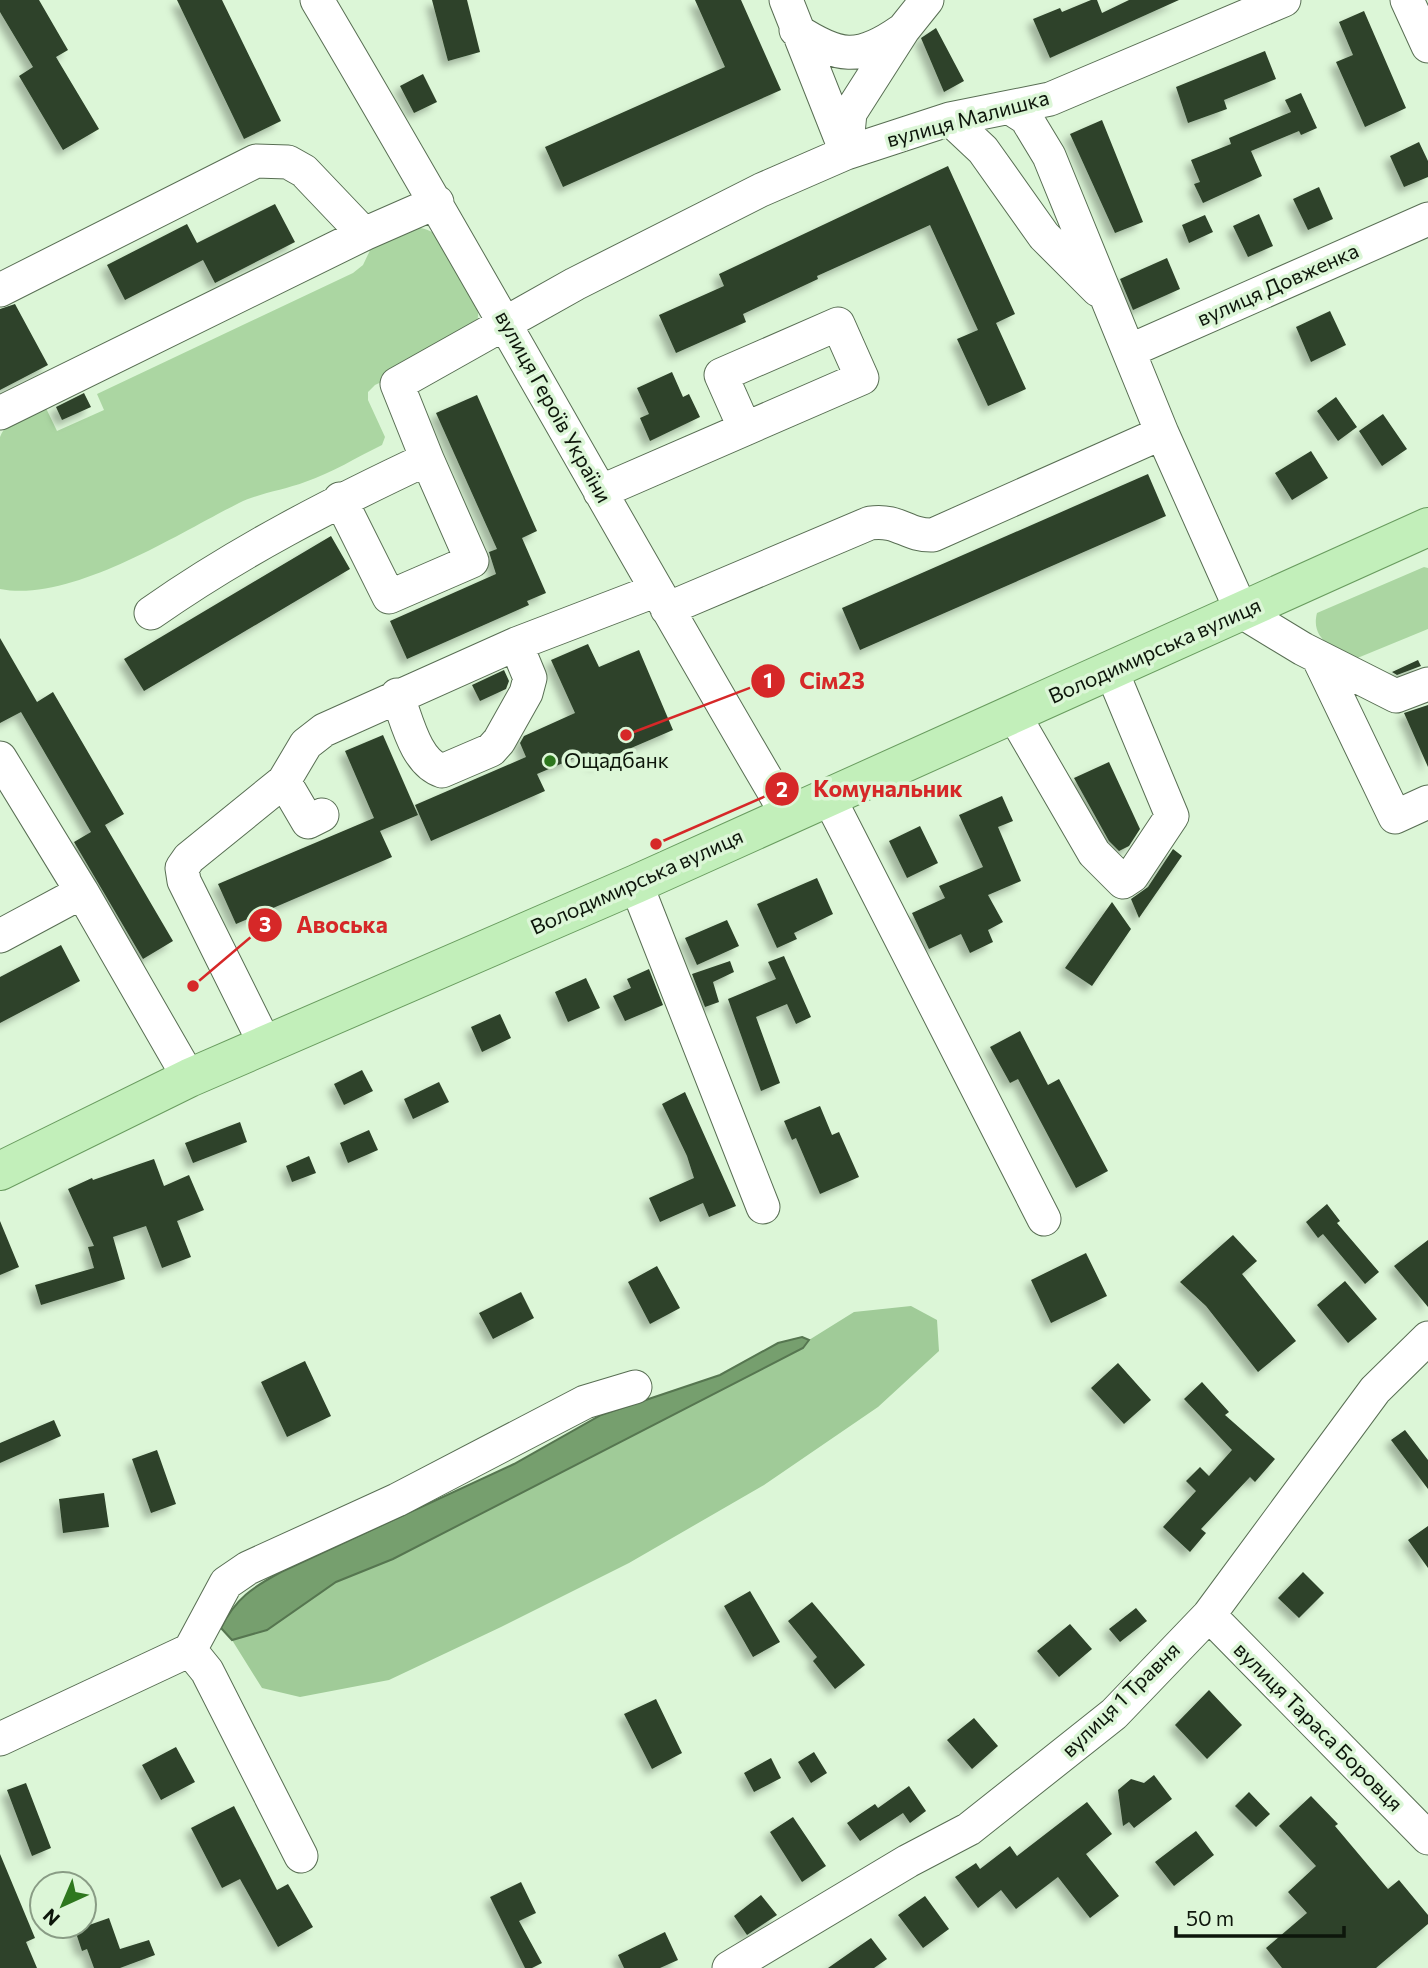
<svg xmlns="http://www.w3.org/2000/svg" width="1428" height="1968" viewBox="0 0 1428 1968" font-family="Commissioner,sans-serif">
	<style>
		.green { fill: #abd6a2 }
		.forest { fill: #a0cb98 }
		.water { fill: #769f6e; stroke: #567650; stroke-width: 2 }
		.building { fill: #2d4229; filter: url(#shadow) }
		.lines { fill: none; stroke-linecap: round; stroke-linejoin: round }
		.minor-casing { stroke: #586e53; stroke-width: 35 }
		.major-casing { stroke: #699c5f; stroke-width: 40 }
		.minor { stroke: #fff; stroke-width: 33 }
		.major { stroke: #c2efba; stroke-width: 38 }
		.poi-dot { fill: #2d771d; stroke: #dcf6d7; stroke-width: 2.5 }
		.labels { text-anchor: middle; stroke-width: 7; stroke-linejoin: round; paint-order: stroke }
		.street-label { font-size: 21px; fill: #0d160b; stroke: #dcf6d7 }
		.poi-label { font-size: 21px; fill: #0d160b; stroke: #dcf6d7; text-anchor: start }
		.leader { fill: none; stroke: #d62828; stroke-width: 2.5 }
		.callout-dot { fill: #d62828; stroke: #dcf6d7; stroke-width: 2.5 }
		.mark-label { font-size: 21px; text-anchor: middle; font-weight: bold; fill: #fff }
		.callout-label { font-size: 23px; text-anchor: middle; font-weight: bold; fill: #d62828; stroke: #dcf6d7; stroke-width: 7; stroke-linejoin: round; paint-order: stroke }
	</style>
	<defs>
		<filter id="shadow"><feDropShadow dx="-6" dy="6" stdDeviation="3.5" flood-color="#0004"/></filter>
	</defs>
	<rect width="100%" height="100%" fill="#dcf6d7"/>
	<path class="green" d="M 408,227 C 435,227 440,237 453,259 C 462,275 477,294 478,313 C 481,344 399,374 375,385 L 368,392 L 368,400 L 385,437 L 382,445 C 357,457 332,473 305,482 C 284,490 259,493 239,503 C 177,534 71,603 0,589 L 0,437 C 7,419 27,412 44,404 L 57,431 L 104,410 L 97,394 L 353,273 L 363,265 L 374,242 Z
		M 1424,567 L 1428,568 L 1428,629 L 1355,659 C 1335,649 1310,640 1317,613 Z"/>
	<path class="forest" d="M 911,1306 L 937,1320 L 939,1351 L 878,1407 L 764,1485 L 629,1563 L 501,1627 L 389,1680 L 300,1697 L 262,1688 L 232,1640 L 267,1630 L 336,1582 L 393,1559 L 803,1348 L 809,1340 L 854,1312 Z"/>
	<path class="water" d="M 802,1337 L 809,1340 L 803,1348 L 393,1559 L 336,1582 L 267,1630 L 232,1640 L 221,1628 C 235,1599 253,1587 281,1572 L 514,1464 L 601,1415 L 720,1375 L 778,1343 Z"/>
	<path class="building" d="M 0,0 L 39,0 L 68,50 L 56,57 L 99,129 L 63,150 L 19,76 L 33,67 L 0,12 Z
		M 177,0 L 222,0 L 281,121 L 244,139 Z
		M 432,0 L 467,0 L 480,52 L 448,61 Z
		M 695,0 L 741,0 L 781,90 L 563,187 L 545,147 L 725,67 Z
		M 1091,0 L 1097,0 L 1102,13 L 1129,0 L 1179,0 L 1050,58 L 1033,19 L 1060,8 L 1062,12 Z
		M 1364,11 L 1406,108 L 1365,127 L 1336,62 L 1353,55 L 1339,22 Z
		M 936,28 L 964,81 L 944,92 L 921,38 Z
		M 1265,51 L 1276,79 L 1224,100 L 1227,109 L 1188,123 L 1176,87 Z
		M 423,74 L 437,102 L 414,113 L 400,86 Z
		M 1301,93 L 1317,128 L 1301,135 L 1299,131 L 1251,151 L 1262,176 L 1203,203 L 1194,184 L 1200,182 L 1191,160 L 1231,144 L 1229,138 L 1291,112 L 1285,100 Z
		M 1102,120 L 1143,222 L 1115,233 L 1070,134 Z
		M 1419,142 L 1428,161 L 1428,177 L 1404,187 L 1390,156 Z
		M 948,166 L 1015,314 L 996,323 L 1026,389 L 988,406 L 957,339 L 978,330 L 930,225 L 817,276 L 818,279 L 743,314 L 746,322 L 676,353 L 659,315 L 724,286 L 719,274 Z
		M 1319,187 L 1333,219 L 1308,230 L 1293,199 Z
		M 275,204 L 295,242 L 215,283 L 203,260 L 125,300 L 107,265 L 187,224 L 197,243 Z
		M 1259,214 L 1273,246 L 1248,257 L 1233,226 Z
		M 1205,215 L 1213,232 L 1189,243 L 1182,225 Z
		M 1167,258 L 1180,289 L 1133,310 L 1120,279 Z
		M 15,304 L 48,365 L 0,390 L 0,309 Z
		M 1330,311 L 1346,345 L 1311,362 L 1296,327 Z
		M 672,372 L 683,397 L 689,394 L 700,417 L 650,441 L 640,418 L 649,414 L 637,388 Z
		M 84,393 L 91,407 L 62,420 L 56,407 Z
		M 477,395 L 537,531 L 522,538 L 546,593 L 527,601 L 529,605 L 407,659 L 390,621 L 496,574 L 489,552 L 497,549 L 436,413 Z
		M 1336,397 L 1357,427 L 1338,441 L 1317,411 Z
		M 1383,414 L 1407,449 L 1382,466 L 1359,431 Z
		M 1311,451 L 1328,478 L 1292,500 L 1275,473 Z
		M 1148,474 L 1166,516 L 860,650 L 842,608 Z
		M 331,536 L 350,569 L 144,691 L 124,659 Z
		M 0,638 L 37,702 L 53,692 L 124,814 L 105,825 L 173,941 L 143,959 L 74,842 L 91,832 L 21,712 L 0,723 Z
		M 588,644 L 599,667 L 639,650 L 673,730 L 594,764 L 589,752 L 537,774 L 545,791 L 431,841 L 415,805 L 526,757 L 520,743 L 524,736 L 575,713 L 551,660 Z
		M 1418,660 L 1421,666 L 1397,675 L 1392,672 Z
		M 504,670 L 509,681 L 506,689 L 480,701 L 472,685 Z
		M 1428,705 L 1428,767 L 1404,713 Z
		M 383,735 L 418,815 L 380,831 L 392,857 L 236,924 L 218,884 L 374,818 L 345,751 Z
		M 1109,762 L 1140,829 L 1129,846 L 1119,851 L 1109,841 L 1074,778 Z
		M 1002,796 L 1013,821 L 998,827 L 1021,881 L 988,895 L 1003,922 L 988,930 L 993,942 L 970,953 L 961,934 L 929,949 L 912,913 L 945,898 L 939,886 L 983,867 L 959,815 Z
		M 920,826 L 938,863 L 907,878 L 889,841 Z
		M 1173,849 L 1182,856 L 1139,918 L 1131,899 L 1148,887 Z
		M 817,878 L 833,914 L 794,933 L 797,939 L 777,948 L 757,904 Z
		M 1112,902 L 1131,929 L 1092,986 L 1065,968 Z
		M 727,920 L 739,946 L 697,965 L 685,938 Z
		M 61,945 L 80,981 L 0,1023 L 0,977 Z
		M 784,956 L 811,1017 L 796,1024 L 787,1004 L 756,1017 L 780,1083 L 761,1091 L 728,999 L 776,979 L 768,962 Z
		M 730,961 L 734,972 L 713,982 L 719,1002 L 705,1007 L 692,974 Z
		M 649,969 L 663,1005 L 625,1021 L 613,996 L 631,988 L 627,979 Z
		M 586,978 L 600,1008 L 568,1022 L 555,992 Z
		M 500,1014 L 511,1038 L 482,1052 L 471,1027 Z
		M 1020,1031 L 1048,1085 L 1059,1079 L 1108,1171 L 1076,1188 L 1018,1079 L 1010,1083 L 990,1047 Z
		M 362,1070 L 373,1091 L 344,1105 L 334,1084 Z
		M 439,1082 L 449,1102 L 413,1119 L 404,1099 Z
		M 685,1092 L 736,1206 L 709,1217 L 703,1203 L 660,1222 L 649,1198 L 694,1178 L 687,1156 L 662,1104 Z
		M 820,1106 L 832,1135 L 839,1132 L 859,1177 L 820,1194 L 796,1138 L 792,1140 L 784,1121 Z
		M 240,1122 L 247,1142 L 193,1163 L 185,1143 Z
		M 369,1130 L 378,1150 L 348,1163 L 340,1143 Z
		M 309,1156 L 316,1173 L 292,1182 L 286,1166 Z
		M 154,1159 L 164,1186 L 189,1175 L 204,1210 L 177,1221 L 191,1257 L 162,1268 L 146,1226 L 113,1237 L 125,1279 L 41,1305 L 35,1285 L 94,1268 L 88,1247 L 94,1246 L 68,1189 L 92,1178 L 93,1180 Z
		M 1327,1204 L 1340,1221 L 1337,1223 L 1379,1272 L 1365,1284 L 1323,1234 L 1318,1238 L 1306,1222 Z
		M 0,1221 L 19,1267 L 0,1275 Z
		M 1233,1235 L 1257,1261 L 1242,1274 L 1296,1341 L 1258,1372 L 1206,1306 L 1180,1282 Z
		M 1428,1240 L 1428,1307 L 1394,1266 Z
		M 1086,1253 L 1107,1296 L 1051,1323 L 1031,1280 Z
		M 657,1266 L 680,1308 L 650,1324 L 628,1282 Z
		M 1345,1281 L 1377,1319 L 1348,1343 L 1317,1305 Z
		M 521,1292 L 534,1318 L 493,1339 L 479,1313 Z
		M 305,1361 L 331,1416 L 287,1437 L 261,1382 Z
		M 1118,1363 L 1151,1400 L 1124,1424 L 1091,1388 Z
		M 1202,1382 L 1229,1412 L 1225,1415 L 1275,1459 L 1255,1482 L 1250,1477 L 1201,1529 L 1206,1533 L 1190,1552 L 1163,1527 L 1196,1491 L 1186,1481 L 1200,1467 L 1209,1476 L 1232,1450 L 1184,1399 Z
		M 54,1420 L 61,1436 L 0,1463 L 0,1443 Z
		M 1405,1430 L 1428,1460 L 1428,1489 L 1391,1440 Z
		M 157,1450 L 176,1504 L 151,1513 L 132,1459 Z
		M 104,1493 L 109,1527 L 63,1533 L 59,1499 Z
		M 1428,1526 L 1428,1568 L 1408,1540 Z
		M 1303,1572 L 1324,1593 L 1299,1618 L 1278,1598 Z
		M 750,1591 L 780,1642 L 753,1657 L 724,1606 Z
		M 812,1602 L 865,1665 L 835,1689 L 813,1661 L 817,1657 L 788,1621 Z
		M 1136,1608 L 1147,1621 L 1120,1642 L 1109,1629 Z
		M 1070,1624 L 1092,1649 L 1059,1677 L 1037,1651 Z
		M 1209,1690 L 1242,1725 L 1207,1759 L 1175,1725 Z
		M 656,1699 L 682,1753 L 652,1769 L 624,1714 Z
		M 974,1718 L 998,1746 L 972,1769 L 947,1740 Z
		M 176,1747 L 195,1782 L 161,1800 L 142,1765 Z
		M 814,1752 L 827,1773 L 811,1783 L 798,1762 Z
		M 771,1758 L 781,1778 L 754,1792 L 744,1773 Z
		M 1154,1775 L 1172,1799 L 1134,1828 L 1129,1822 L 1123,1826 L 1118,1790 L 1131,1779 L 1144,1783 Z
		M 26,1783 L 51,1848 L 32,1856 L 7,1790 Z
		M 909,1786 L 926,1811 L 910,1823 L 903,1813 L 860,1841 L 847,1823 L 875,1804 L 878,1808 Z
		M 1249,1792 L 1270,1814 L 1256,1827 L 1235,1806 Z
		M 1311,1796 L 1338,1824 L 1335,1826 L 1388,1889 L 1399,1880 L 1428,1915 L 1428,1924 L 1376,1968 L 1282,1968 L 1266,1948 L 1307,1913 L 1288,1892 L 1316,1866 L 1279,1826 Z
		M 1087,1802 L 1112,1834 L 1086,1854 L 1119,1896 L 1090,1918 L 1058,1877 L 1016,1909 L 1001,1890 L 978,1908 L 955,1877 L 976,1863 L 980,1869 L 1010,1846 L 1017,1856 Z
		M 234,1806 L 277,1890 L 288,1884 L 313,1927 L 278,1947 L 240,1879 L 222,1888 L 191,1828 Z
		M 793,1817 L 826,1866 L 802,1882 L 770,1832 Z
		M 1196,1831 L 1214,1855 L 1174,1886 L 1155,1862 Z
		M 0,1854 L 35,1938 L 26,1942 L 37,1968 L 0,1968 Z
		M 521,1882 L 536,1913 L 519,1921 L 542,1963 L 532,1968 L 525,1968 L 490,1897 Z
		M 761,1895 L 777,1915 L 747,1935 L 734,1916 Z
		M 925,1896 L 949,1929 L 923,1948 L 898,1915 Z
		M 109,1918 L 120,1949 L 149,1940 L 155,1955 L 120,1968 L 94,1968 L 87,1949 L 82,1951 L 75,1930 Z
		M 665,1932 L 678,1960 L 660,1968 L 624,1968 L 618,1955 Z
		M 871,1938 L 887,1959 L 874,1968 L 828,1968 Z"/>
	<g class="lines">
		<g class="minor-casing">
			<path id="minor" d="M 317,0 C 477,270 628,545 787,814
				M 786,0 L 843,144
				M 1407,0 L 1428,46
				M 796,30 C 839,58 858,61 901,31
				M 1012,109 L 1026,118 L 1049,156 L 1162,433
				M 950,119 L 983,150 L 1044,236 L 1098,290
				M 846,153 L 850,113 L 903,30 L 927,0
				M 0,290 L 256,161 L 288,162 L 304,171 L 364,234
				M 1129,351 L 1428,219
				M 0,413 L 364,234 L 437,202
				M 600,492 L 862,378 L 838,324 L 721,375 L 745,429
				M 340,499 L 389,597 L 472,561 L 427,459
				M 667,609 L 870,523 C 900,519 906,536 933,535 L 1162,433 L 1242,612 L 1303,649 L 1396,696 L 1428,684
				M 151,613 C 238,552 331,504 427,459 L 397,384 L 575,284 L 761,190 L 846,153 L 950,119 L 1050,99 L 1284,0
				M 1318,657 L 1395,817 L 1428,802
				M 397,695 C 407,720 415,762 442,771 L 491,750 L 499,741 L 526,693 L 530,678 L 516,644
				M 1014,715 L 1094,853 L 1123,882 L 1132,876 L 1172,816 L 1112,672
				M 0,758 L 82,892 L 189,1078
				M 284,781 L 308,822 L 322,815
				M 828,796 L 1044,1219
				M 636,884 L 763,1207
				M 0,936 L 82,892
				M 265,1044 L 184,881 L 182,868 L 189,858 L 284,781 L 306,744 L 324,730 L 516,644 L 657,590
				M 1209,1615 L 1428,1838
				M 190,1650 L 226,1583 L 248,1568 L 397,1500 L 585,1402 L 635,1387
				M 0,1739 L 190,1650 L 207,1671 L 301,1856
				M 729,1968 L 908,1861 L 969,1829 L 1114,1714 L 1209,1615 L 1375,1390 L 1428,1338"/>
		</g>
		<g class="major-casing">
			<path id="major" d="M 0,1171 L 189,1078 L 636,884 L 1428,527"/>
		</g>
		<use href="#minor" class="minor"/>
		<use href="#major" class="major"/>
	</g>
	<circle class="poi-dot" cx="550" cy="761" r="7"/>
	<g class="labels">
		<g class="street-label">
			<text transform="translate(968 119) rotate(-15)" y="7">вулиця Малишка</text>
			<text transform="translate(1278 285) rotate(-24)" y="7">вулиця Довженка</text>
			<text transform="translate(553 407) rotate(61)" y="7">вулиця Героїв України</text>
			<text transform="translate(1155 651) rotate(-24)" y="7">Володимирська вулиця</text>
			<text transform="translate(637 882) rotate(-24)" y="7">Володимирська вулиця</text>
			<text transform="translate(1121 1700) rotate(-44)" y="7">вулиця 1 Травня</text>
			<text transform="translate(1318 1727) rotate(45)" y="7">вулиця Тараса Боровця</text>
		</g>
		<g class="poi-label">
			<text x="564" y="768">Ощадбанк</text>
		</g>
	</g>
	<path class="leader" d="M626 735L768 681M656 844L782 789M193 986L265 925"/>
	<g class="callout-dot">
		<circle cx="626" cy="735" r="7"/>
		<circle cx="656" cy="844" r="7"/>
		<circle cx="193" cy="986" r="7"/>
		<circle cx="768" cy="681" r="18"/>
		<circle cx="782" cy="789" r="18"/>
		<circle cx="265" cy="925" r="18"/>
	</g>
	<g class="mark-label">
		<text x="768" y="688">1</text>
		<text x="782" y="797">2</text>
		<text x="265" y="932">3</text>
	</g>
	<g class="callout-label">
		<text x="832" y="689">Сім23</text>
		<text x="888" y="797">Комунальник</text>
		<text x="342" y="933">Авоська</text>
	</g>
	<g transform="translate(63 1905) rotate(224)"><circle r="33" fill="#dcf6d7" stroke="#899c85" stroke-width="2"/>
	<path d="M0-5L12 26L0 18L-12 26Z" fill="#2d771d"/>
	<text y="-10" font-size="19" font-weight="bold" text-anchor="middle" fill="#0d160b">N</text>
	</g>
	<path d="M1176 1926v10h168v-10" fill="none" stroke="#0d160b" stroke-width="3.5"/>
	<text x="1186" y="1926" font-size="21" fill="#0d160b" stroke="#dcf6d7" stroke-width="5" paint-order="stroke">50 m</text>
</svg>
